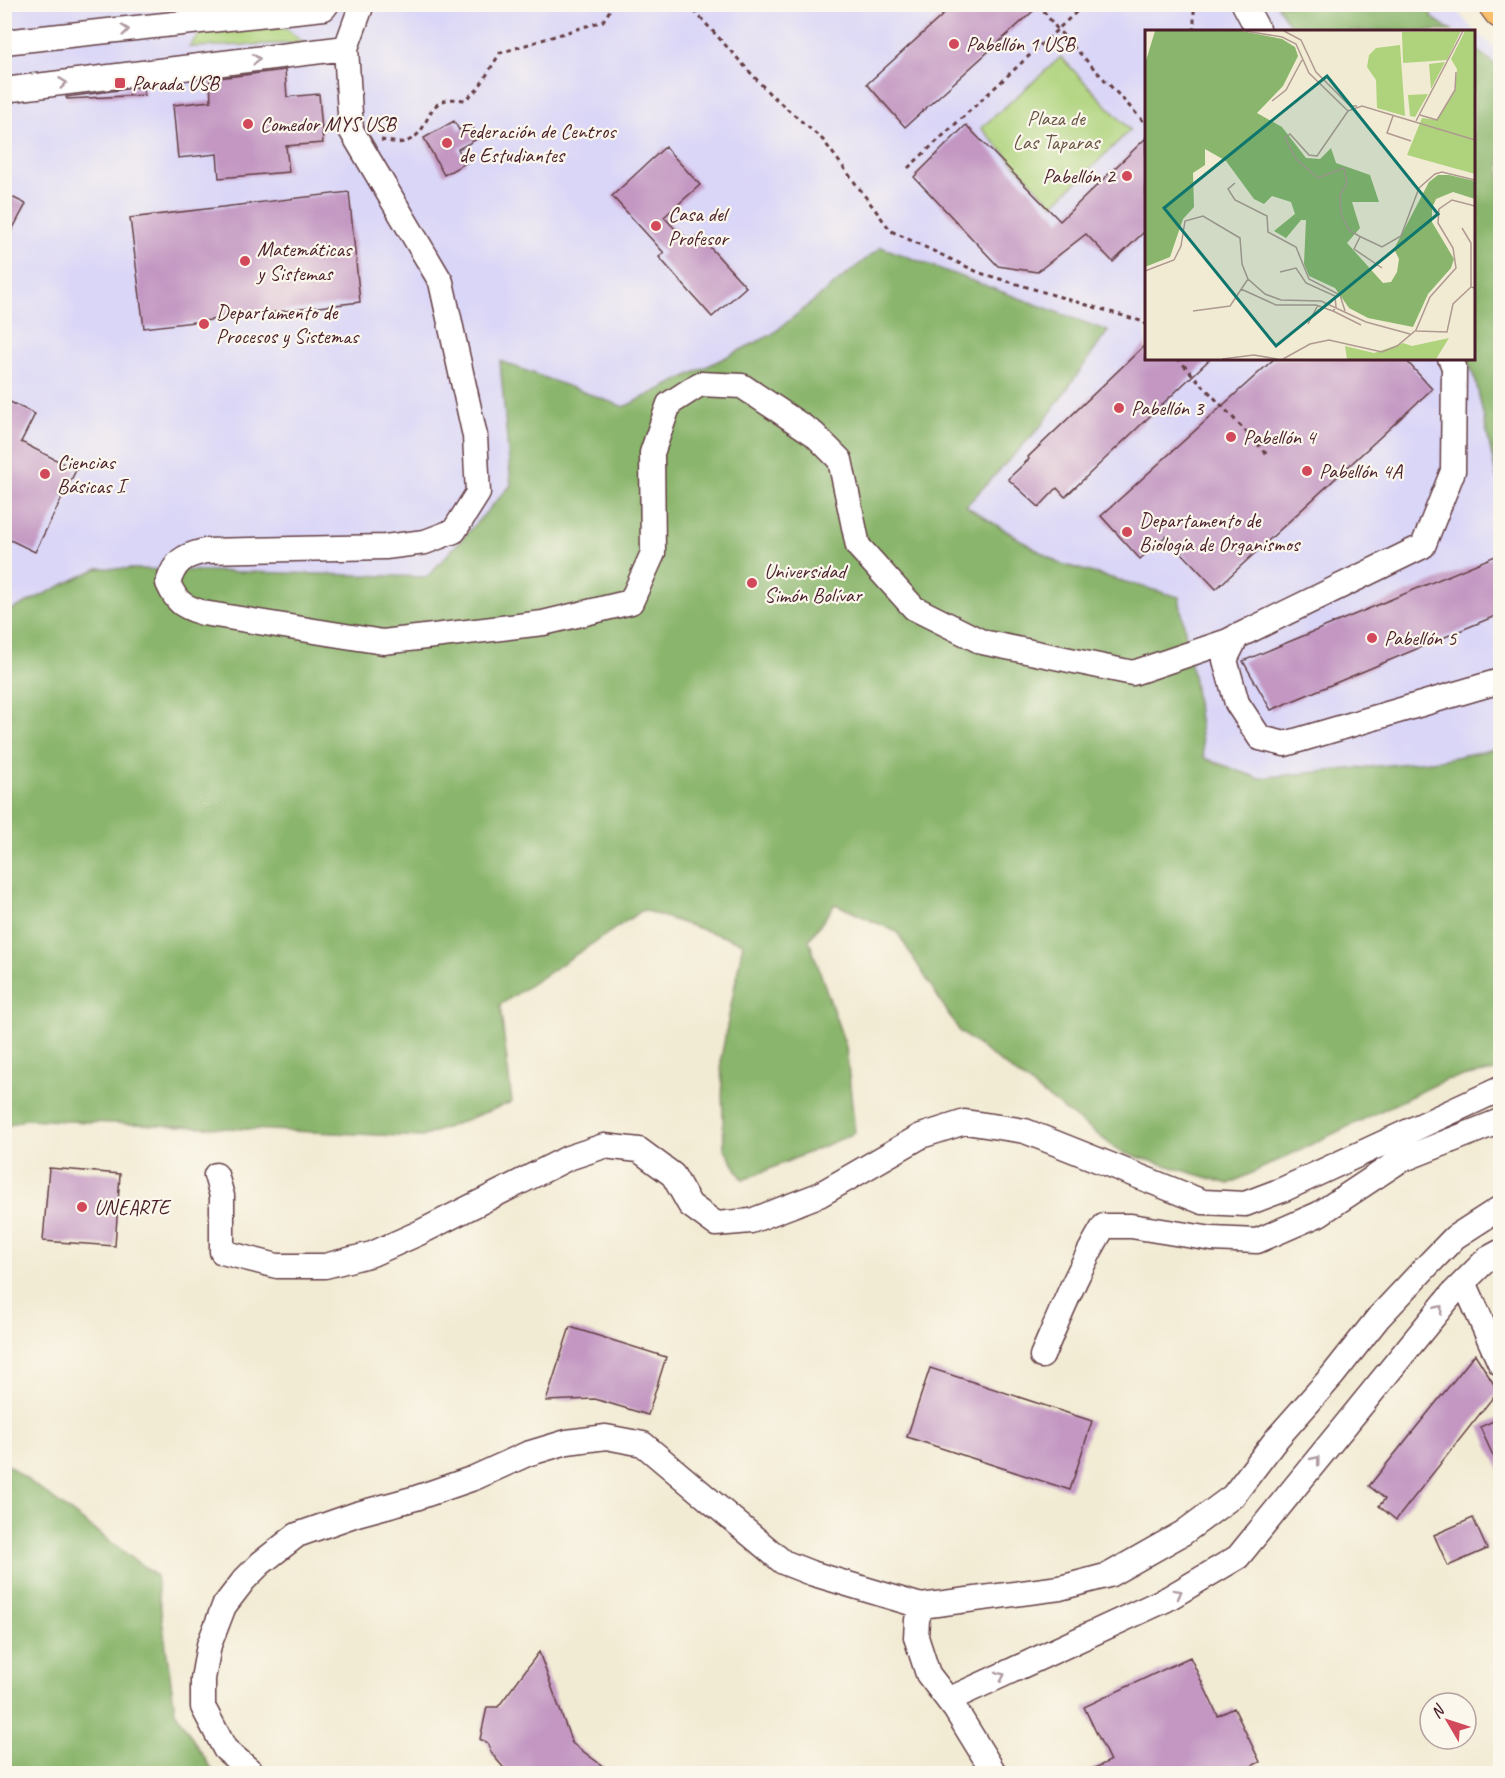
<svg xmlns="http://www.w3.org/2000/svg" width="1505" height="1778" viewBox="0 0 1505 1778" font-family="Caveat,sans-serif">
	<style>
		.built { fill: #dad6f7; fill-rule: evenodd }
		.green { fill: #aed37c; stroke: #7c7954; stroke-width: 1.5 }
		.forest { fill: #8ab56c; stroke: #6a6a4c; stroke-width: 1.5 }
		.building { fill: #c397c2 }
		.lines { fill: none; stroke-linecap: round; stroke-linejoin: round }
		.minor-casing { stroke: #633e44; stroke-width: 27 }
		.major-casing { stroke: #633e44; stroke-width: 34 }
		.path { stroke: #633e44; stroke-width: 3; stroke-dasharray: 4.5 4.5; stroke-linecap: butt }
		.minor { stroke: #fff; stroke-width: 24 }
		.major { stroke: #f8bf6c; stroke-width: 32 }
		.oneway { stroke: #ae9aa0 }
		.poi-dot { fill: #d1495b; stroke: #fbf7ec; stroke-width: 2 }
		.labels { text-anchor: middle; stroke-width: 4.5; stroke-linejoin: round; paint-order: stroke }
		.poi-label { font-size: 21px; fill: #4a1f2b; stroke: #fbf7ec; text-anchor: start }
		.park-label { font-size: 21px; fill: #685543; stroke: #fbf7ec }
		.inset-road { fill: none; stroke: #af9990; stroke-width: 1.5 }
		.view { fill: #0f766e; fill-opacity: 0.15; stroke: #0f766e; stroke-width: 3 }
		.inset-edge { fill: none; stroke: #4a1f2b; stroke-width: 3 }
	</style>
	<rect width="100%" height="100%" fill="#fbf7ec"/>
	<filter id="ink" filterUnits="userSpaceOnUse"><feTurbulence type="fractalNoise" baseFrequency=".0167" numOctaves="2"/><feDisplacementMap in="SourceGraphic" scale="12" xChannelSelector="R" yChannelSelector="G"/><feConvolveMatrix kernelMatrix="1 2 1 2 8 2 1 2 1" color-interpolation-filters="sRGB"/></filter>
	<filter id="wash" filterUnits="userSpaceOnUse"><feTurbulence type="fractalNoise" baseFrequency=".008" numOctaves="4" result="noise"/><feDisplacementMap in="SourceGraphic" scale="24" xChannelSelector="R" yChannelSelector="G"/><feGaussianBlur stdDeviation="1.35" result="paint"/><feColorMatrix in="noise" values="0 0 0 0 0 0 0 0 0 0 0 0 0 0 0 0 0 1.4 0 .05"/><feComposite in="paint" operator="in"/></filter>
	<g filter="url(#wash)">
		<rect width="100%" height="100%" fill="#f2ebd4"/>
		<path class="built" d="M 4,5 L 1451,5 L 1476,32 L 1500,52 L 1500,993 L 932,809 L 5,1047 ZM 1146,32 L 1474,32 L 1474,358 L 1146,358 Z"/>
		<path class="green" d="M 223,4 L 257,5 L 304,43 L 189,47 Z
			M 1061,57 L 1130,130 L 1053,205 L 981,128 Z"/>
		<path class="forest" d="M 1277,5 L 1427,5 L 1433,18 L 1452,31 L 1294,31 Z
			M 1474,48 L 1500,68 L 1500,480 L 1497,479 L 1476,382 L 1467,359 L 1474,358 Z
			M 881,247 L 1108,331 L 1041,426 L 966,506 L 1058,563 L 1179,597 L 1194,681 L 1204,758 L 1258,778 L 1440,760 L 1500,748 L 1500,1070 L 1445,1080 L 1229,1184 L 1121,1152 L 960,1032 L 897,932 L 835,904 L 809,940 L 846,1047 L 855,1133 L 743,1180 L 724,1148 L 721,1058 L 743,943 L 643,910 L 500,1005 L 512,1102 L 422,1137 L 25,1119 L 5,1127 L 5,613 L 98,568 L 427,577 L 511,485 L 500,361 L 624,407 L 771,335 Z
			M 4,1462 L 156,1576 L 175,1711 L 214,1773 L 5,1773 Z"/>
		<g id="blocks">
			<path class="building" d="M 955,4 L 1041,4 L 905,127 L 867,84 Z
				M 285,70 L 287,97 L 319,94 L 323,143 L 286,146 L 289,172 L 219,178 L 217,154 L 178,158 L 173,105 L 211,101 L 210,79 Z
				M 142,87 L 145,95 L 67,99 L 66,97 Z
				M 454,121 L 459,130 L 471,124 L 479,138 L 458,149 L 466,163 L 444,175 L 424,138 Z
				M 966,125 L 1060,221 L 1146,138 L 1146,230 L 1113,262 L 1086,234 L 1037,272 L 998,266 L 914,177 Z
				M 665,147 L 700,185 L 664,217 L 689,244 L 699,235 L 746,287 L 712,317 L 659,257 L 664,253 L 612,196 Z
				M 349,192 L 360,302 L 144,328 L 130,218 Z
				M 4,193 L 26,204 L 4,245 Z
				M 1146,344 L 1146,358 L 1211,358 L 1065,497 L 1057,488 L 1039,507 L 1008,479 L 1029,459 L 1028,457 Z
				M 1275,358 L 1404,358 L 1432,389 L 1216,589 L 1166,536 L 1140,559 L 1101,516 Z
				M 4,399 L 35,414 L 21,442 L 76,470 L 35,552 L 4,537 Z
				M 1500,554 L 1500,614 L 1271,710 L 1243,661 Z
				M 49,1168 L 120,1174 L 115,1246 L 43,1241 Z
				M 570,1327 L 666,1357 L 648,1415 L 595,1399 L 546,1401 Z
				M 1475,1354 L 1498,1391 L 1396,1520 L 1379,1506 L 1385,1499 L 1369,1486 Z
				M 930,1368 L 1092,1421 L 1070,1490 L 907,1437 Z
				M 1500,1418 L 1500,1471 L 1480,1427 Z
				M 1473,1518 L 1487,1549 L 1448,1566 L 1434,1535 Z
				M 539,1652 L 572,1743 L 612,1773 L 508,1773 L 492,1754 L 487,1743 L 480,1739 L 487,1707 L 498,1707 Z
				M 1190,1657 L 1218,1716 L 1234,1708 L 1260,1762 L 1237,1773 L 1084,1773 L 1110,1761 L 1084,1707 Z"/>
		</g>
	</g>
	<g filter="url(#ink)">
		<use href="#blocks" fill-opacity="0" stroke="#633e44" stroke-width="1.5"/>
		<g class="lines">
			<g class="minor-casing">
				<path id="minor" d="M 1244,4 L 1259,32
					M 4,42 L 324,8 L 327,4
					M 346,48 L 351,130 L 441,282 L 475,436 L 478,493 L 454,531 L 425,542 L 385,547 L 205,551 C 183,556 175,561 168,583 C 177,603 182,606 203,613 L 383,642 L 543,623 L 631,602 L 653,553 L 652,453 L 669,404 L 700,384 L 742,386 L 814,434 L 840,460 L 858,546 L 914,608 L 982,642 L 1133,673 L 1228,641 L 1423,546 L 1453,471 L 1454,367 L 1450,358
					M 4,90 L 346,48 L 362,4
					M 1237,636 L 1225,660 L 1237,703 L 1260,738 L 1285,744 L 1500,681
					M 216,1175 L 222,1196 L 222,1252 L 277,1266 L 325,1266 L 372,1254 L 419,1233 L 568,1158 L 604,1146 L 639,1150 L 673,1175 L 690,1205 L 716,1224 L 751,1221 L 819,1195 L 921,1136 L 965,1122 L 1025,1131 L 1203,1202 L 1245,1204 L 1282,1190 L 1500,1089
					M 1464,1282 L 1500,1363
					M 1042,1356 C 1061,1312 1079,1267 1104,1226 L 1131,1226 L 1212,1239 L 1257,1241 L 1319,1214 L 1399,1161 L 1500,1121
					M 921,1606 L 917,1620 L 916,1637 L 928,1674 L 955,1709 L 995,1774
					M 948,1700 L 1167,1599 L 1238,1557 L 1452,1294 L 1487,1259 L 1500,1252
					M 254,1774 L 225,1749 L 203,1707 L 203,1679 L 209,1645 L 224,1606 L 244,1580 L 261,1563 L 297,1535 L 357,1514 L 416,1498 L 474,1478 L 527,1454 L 567,1442 L 606,1437 L 643,1444 L 783,1562 L 811,1573 L 921,1606 L 1060,1588 L 1109,1575 L 1183,1533 L 1233,1496 L 1278,1437 L 1332,1376 L 1378,1318 L 1424,1269 L 1455,1237 L 1500,1208"/>
			</g>
			<g class="major-casing">
				<path id="major" d="M 1494,4 L 1500,12"/>
			</g>
			<path class="path" d="M 688,4 L 769,93 L 823,140 L 891,231 L 980,273 L 1144,322 L 1146,325
				M 1038,4 L 1058,30 L 1146,124
				M 4,9 L 42,4
				M 1194,32 L 1194,4
				M 381,140 C 388,141 398,144 405,142 C 436,132 419,93 465,100 L 478,89 L 500,53 L 603,21 L 614,4
				M 908,168 L 1085,4
				M 1177,358 L 1267,454"/>
			<use href="#minor" class="minor"/>
			<use href="#major" class="major"/>
		</g>
		<defs><path id="oneway-chevron" d="M-2-3.5L2.5 0L-2 3.5" fill="none" stroke-width="1.6" stroke-linecap="round" stroke-linejoin="round" transform="scale(1.5)"/></defs>
		<g class="oneway">
			<use href="#oneway-chevron" transform="translate(125 30) rotate(-6)"/>
			<use href="#oneway-chevron" transform="translate(256 59) rotate(-7)"/>
			<use href="#oneway-chevron" transform="translate(63 83) rotate(-7)"/>
			<use href="#oneway-chevron" transform="translate(1439 1309) rotate(-50)"/>
			<use href="#oneway-chevron" transform="translate(1316 1460) rotate(-51)"/>
			<use href="#oneway-chevron" transform="translate(1178 1593) rotate(-29)"/>
			<use href="#oneway-chevron" transform="translate(1001 1676) rotate(-25)"/>
		</g>
	</g>
	<g class="poi-dot">
		<circle cx="954" cy="44" r="6"/>
		<rect x="114" y="77" width="12" height="12" rx="3"/>
		<circle cx="248" cy="124" r="6"/>
		<circle cx="447" cy="143" r="6"/>
		<circle cx="1127" cy="176" r="6"/>
		<circle cx="656" cy="226" r="6"/>
		<circle cx="245" cy="261" r="6"/>
		<circle cx="204" cy="324" r="6"/>
		<circle cx="1119" cy="408" r="6"/>
		<circle cx="1231" cy="437" r="6"/>
		<circle cx="1307" cy="471" r="6"/>
		<circle cx="45" cy="474" r="6"/>
		<circle cx="1127" cy="532" r="6"/>
		<circle cx="752" cy="583" r="6"/>
		<circle cx="1372" cy="638" r="6"/>
		<circle cx="82" cy="1207" r="6"/>
	</g>
	<g class="labels">
		<g class="poi-label">
			<text x="966" y="51">Pabellón 1 USB</text>
			<text x="132" y="90">Parada USB</text>
			<text x="260" y="131">Comedor MYS USB</text>
			<text x="459" y="138">Federación de Centros<tspan x="459" dy="24">de Estudiantes</tspan></text>
			<text x="1115" y="183" text-anchor="end">Pabellón 2</text>
			<text x="668" y="221">Casa del<tspan x="668" dy="24">Profesor</tspan></text>
			<text x="257" y="256">Matemáticas<tspan x="257" dy="24">y Sistemas</tspan></text>
			<text x="216" y="319">Departamento de<tspan x="216" dy="24">Procesos y Sistemas</tspan></text>
			<text x="1131" y="415">Pabellón 3</text>
			<text x="1243" y="444">Pabellón 4</text>
			<text x="57" y="469">Ciencias<tspan x="57" dy="24">Básicas I</tspan></text>
			<text x="1319" y="478">Pabellón 4A</text>
			<text x="1139" y="527">Departamento de<tspan x="1139" dy="24">Biología de Organismos</tspan></text>
			<text x="764" y="578">Universidad<tspan x="764" dy="24">Simón Bolívar</tspan></text>
			<text x="1384" y="645">Pabellón 5</text>
			<text x="94" y="1214">UNEARTE</text>
		</g>
		<g class="park-label">
			<text x="1056" y="125">Plaza de<tspan x="1056" dy="24">Las Taparas</tspan></text>
		</g>
	</g>
	<g transform="translate(1145 30)">
		<rect width="330" height="330" fill="#f2ebd4"/>
		<path d="M 316,1 L 302,30 L 258,33 L 257,2 ZM 320,1 L 330,1 L 330,144 L 262,125 L 277,88 L 292,90 L 310,61 L 312,39 L 306,29 ZM 255,15 L 260,86 L 232,78 L 231,50 L 222,37 L 224,25 L 231,18 ZM 300,32 L 286,59 L 284,34 ZM 283,64 L 270,87 L 265,86 L 263,65 ZM 304,308 L 291,329 L 202,329 L 200,316 L 229,323 L 258,313 L 267,316 Z" fill="#aed37c"/>
		<path d="M 10,1 L 97,1 L 137,9 L 150,17 L 153,26 L 138,56 L 112,83 L 137,97 L 161,128 L 175,129 L 186,118 L 191,133 L 225,145 L 234,172 L 207,172 L 215,198 L 202,213 L 238,253 L 246,252 L 252,242 L 254,229 L 249,219 L 284,152 L 293,145 L 304,145 L 330,151 L 330,169 L 308,162 L 291,169 L 287,178 L 287,192 L 309,229 L 306,238 L 283,264 L 268,297 L 223,288 L 204,278 L 190,258 L 164,246 L 159,234 L 161,190 L 156,190 L 141,208 L 129,201 L 150,184 L 146,172 L 127,166 L 119,174 L 109,169 L 81,131 L 60,119 L 60,135 L 48,143 L 49,177 L 38,189 L 25,227 L 0,237 L 0,34 Z" fill="#8ab56c"/>
		<path class="inset-road" d="M 100,1 L 137,7 L 151,14 L 164,43 L 203,81 L 217,76 L 330,110M 139,1 L 156,10 L 171,42 L 205,76 L 212,76M 127,71 L 141,60 L 157,30M 203,81 L 172,126 L 164,125 L 145,104 L 140,108 L 151,129 L 173,148 L 199,138 L 202,153 L 195,165 L 196,184 L 204,200 L 214,206 L 237,217 L 256,206 L 274,158 L 290,144 L 297,142 L 330,150M 275,85 L 292,90 L 310,60 L 311,42M 248,86 L 242,103 L 266,111M 271,91 L 318,1M 90,153 L 83,159 L 90,170 L 122,186 L 123,202 L 151,217 L 164,249 L 195,265 L 200,281M 317,198 L 326,213 L 326,257M 215,207 L 209,219 L 237,238M 0,241 L 29,230 L 36,216 L 40,191 L 58,186 L 95,208 L 97,234 L 103,249 L 120,264 L 136,270 L 176,271 L 221,292 L 265,304M 96,259 L 131,275 L 171,275 L 188,281 L 191,277 L 190,266 L 161,253 L 151,238 L 135,242M 48,281 L 85,276 L 103,249M 188,281 L 216,295M 163,294 L 173,275M 271,301 L 302,302 L 308,274 L 326,257 L 330,258M 77,329 L 109,325 L 132,329M 138,329 L 165,314 L 184,310 L 237,322 L 252,316 L 271,300 L 285,267 L 311,238 L 308,218 L 293,193 L 294,179 L 307,170 L 330,176"/>
		<path class="view" d="M 182,46 L 293,184 L 131,316 L 19,178 Z"/>
		<rect width="330" height="330" class="inset-edge"/>
	</g>
	<rect width="1505" height="1778" fill="none" stroke="#fbf7ec" stroke-width="24"/>
	<g transform="translate(1448 1721) rotate(309)"><circle r="28" fill="#fbf7ec" stroke="#b4a19f" stroke-width="1.5"/>
	<path d="M0-4.5L10 22L0 15L-10 22Z" fill="#d1495b"/>
	<text y="-9" font-size="16" font-weight="bold" text-anchor="middle" fill="#4a1f2b">N</text>
	</g>
</svg>
